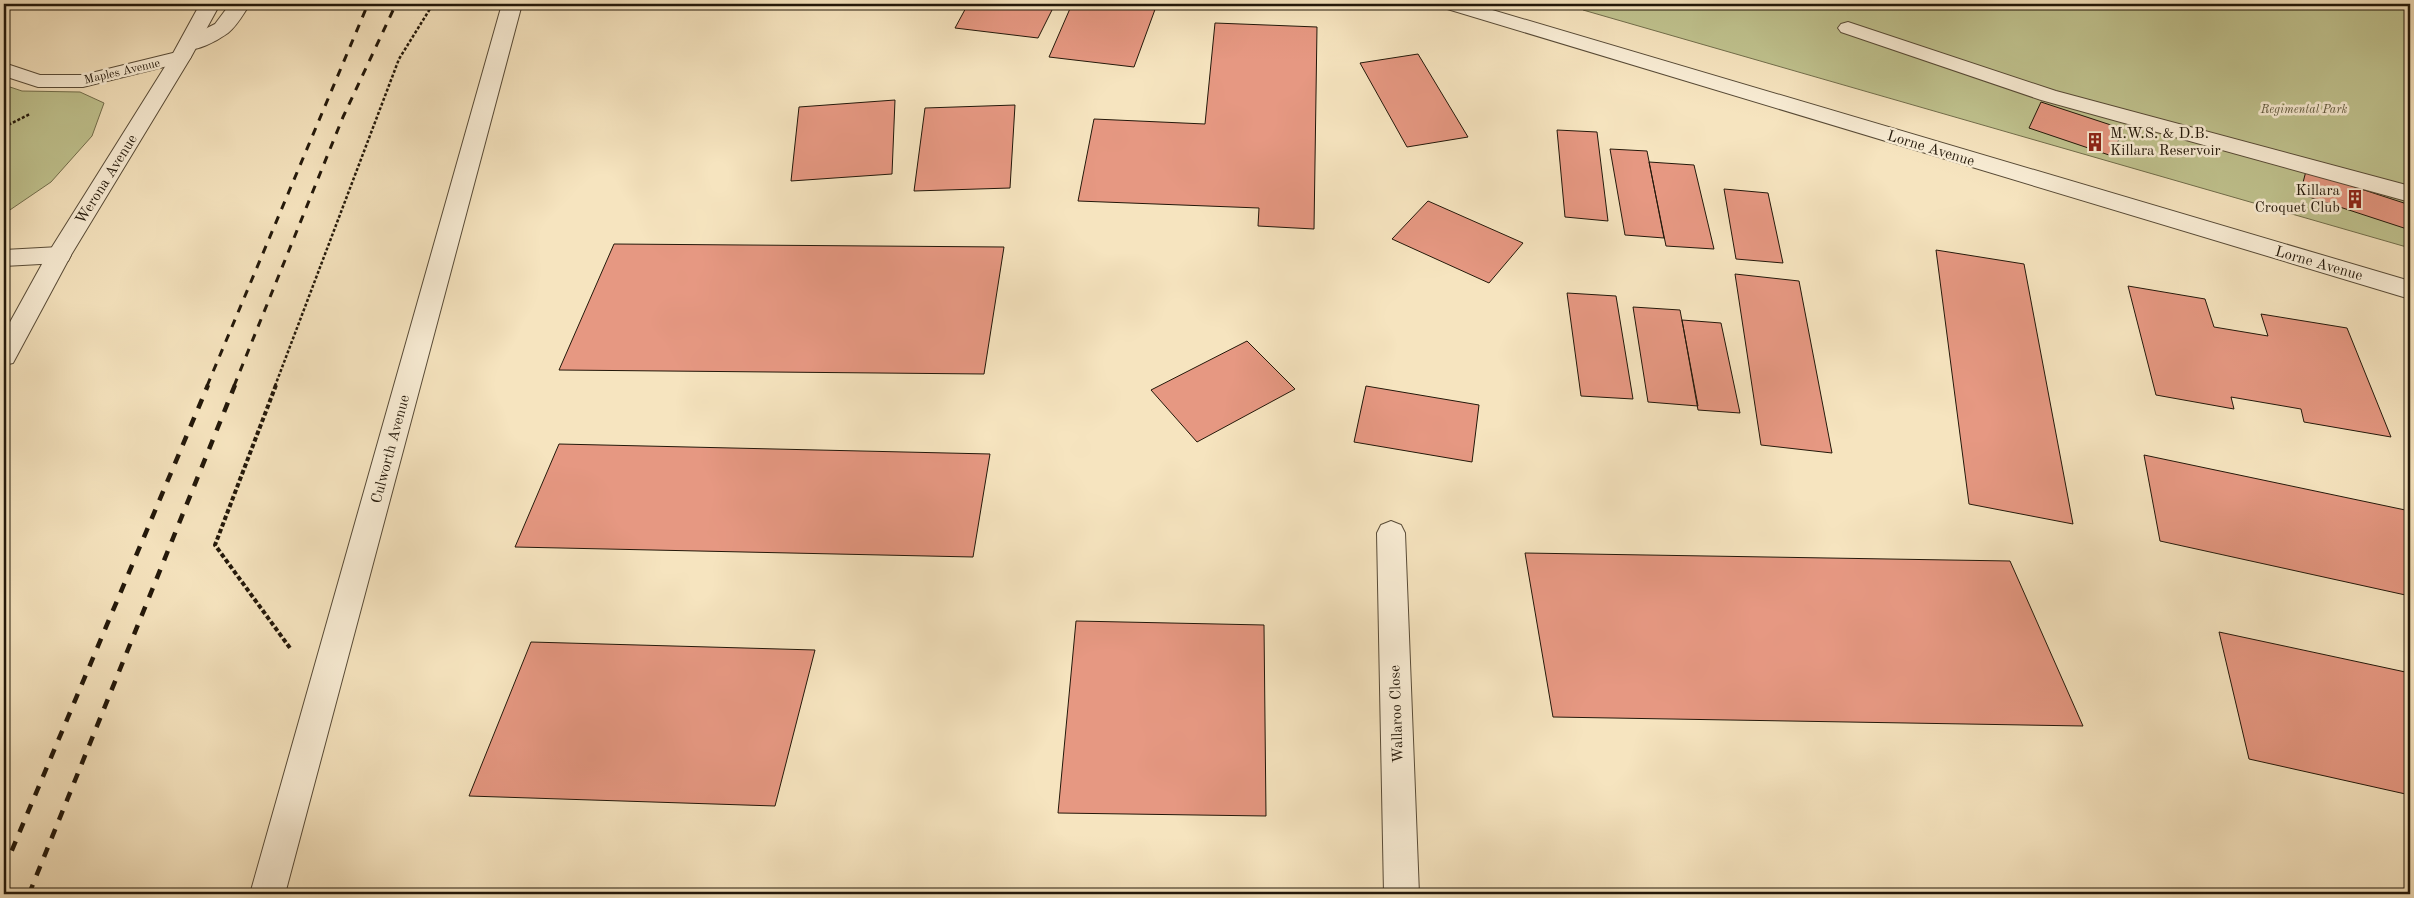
<svg xmlns="http://www.w3.org/2000/svg" width="2414" height="898" viewBox="0 0 2414 898" font-family="'Old Standard TT',serif">
	<style>
		.green { fill: #c0c38f; stroke: #726e4c }
		.building { fill: #e69882; stroke: #23180a }
		.lines { fill: none; stroke-linecap: round; stroke-linejoin: round }
		.service-casing { stroke: #584b37; stroke-width: 2 }
		.minor-casing { stroke: #584b37; stroke-width: 2 }
		.tertiary-casing { stroke: #584b37; stroke-width: 2 }
		.path-far1 { stroke: #23180a; stroke-width: 2.5; stroke-dasharray: 3 2; stroke-linecap: butt }
		.path { stroke: #23180a; stroke-width: 4; stroke-dasharray: 4.5 2.5; stroke-linecap: butt }
		.service { fill: #f9edd5; fill-rule: evenodd }
		.minor { fill: #f9edd5; fill-rule: evenodd }
		.tertiary { fill: #f9edd5; fill-rule: evenodd }
		.rail-far1 { stroke: #23180a; stroke-width: 3; stroke-dasharray: 8 8; stroke-linecap: butt }
		.rail { stroke: #23180a; stroke-width: 4.5; stroke-dasharray: 10 10; stroke-linecap: butt }
		.labels { text-anchor: middle; stroke-width: 5; stroke-linejoin: round; paint-order: stroke }
		.far-street-label { font-size: 12px; fill: #23180a; stroke: #f9edd5 }
		.far-park-label { font-size: 12px; font-style: italic; fill: #5a5439; stroke: #f9edd5 }
		.poi-label { font-size: 15px; fill: #23180a; stroke: #f9edd5; text-anchor: start }
		.street-label { font-size: 15px; fill: #23180a; stroke: #f9edd5 }
	</style>
	<rect width="100%" height="100%" fill="#f6e4bf"/>
	<filter id="stains"><feTurbulence type="fractalNoise" baseFrequency=".004" numOctaves="4"/><feColorMatrix values="0 0 0 0 .2 0 0 0 0 .09 0 0 0 0 .02 0 0 0 .5 -.17"/></filter>
	<radialGradient id="worn" r=".72"><stop offset=".6" stop-color="#630" stop-opacity="0"/><stop offset="1" stop-color="#630" stop-opacity=".3"/></radialGradient>
	<path class="green" d="M 1582,4 L 2410,4 L 2410,248 L 1583,10 Z
		M 4,85 L 22,91 L 80,92 L 104,103 L 92,136 L 51,182 L 4,214 Z"/>
	<path class="building" d="M 820,4 L 864,4 L 820,7 Z
		M 968,4 L 1055,4 L 1038,38 L 955,28 Z
		M 1072,4 L 1157,4 L 1134,67 L 1049,57 Z
		M 1215,23 L 1317,27 L 1314,229 L 1258,226 L 1259,208 L 1078,201 L 1094,119 L 1205,124 Z
		M 1418,54 L 1468,137 L 1407,147 L 1360,63 Z
		M 895,100 L 892,174 L 791,181 L 799,107 Z
		M 2041,102 L 2123,129 L 2112,156 L 2029,128 Z
		M 1015,105 L 1010,188 L 914,191 L 925,108 Z
		M 1557,130 L 1597,132 L 1608,221 L 1565,217 Z
		M 1610,149 L 1647,151 L 1664,238 L 1625,235 Z
		M 1649,162 L 1694,165 L 1714,249 L 1666,246 Z
		M 2306,171 L 2410,205 L 2410,230 L 2300,194 Z
		M 1724,189 L 1768,193 L 1783,263 L 1736,259 Z
		M 1428,201 L 1523,243 L 1489,283 L 1392,239 Z
		M 614,244 L 1004,247 L 984,374 L 559,370 Z
		M 1936,250 L 2024,264 L 2073,524 L 1969,504 Z
		M 1735,274 L 1799,281 L 1832,453 L 1761,445 Z
		M 2128,286 L 2205,299 L 2214,327 L 2268,336 L 2261,314 L 2347,328 L 2391,437 L 2304,422 L 2301,409 L 2231,397 L 2234,409 L 2156,395 Z
		M 1567,293 L 1616,296 L 1633,399 L 1581,396 Z
		M 1633,307 L 1680,310 L 1698,406 L 1648,402 Z
		M 1682,320 L 1721,323 L 1740,413 L 1698,410 Z
		M 1247,341 L 1295,389 L 1197,442 L 1151,390 Z
		M 1366,386 L 1479,405 L 1472,462 L 1354,442 Z
		M 559,444 L 990,454 L 973,557 L 515,547 Z
		M 2144,455 L 2410,511 L 2410,596 L 2160,541 Z
		M 1525,553 L 2010,561 L 2083,726 L 1553,717 Z
		M 1076,621 L 1264,625 L 1266,816 L 1058,813 Z
		M 2219,632 L 2410,673 L 2410,795 L 2249,759 Z
		M 531,642 L 815,650 L 775,806 L 469,796 Z"/>
	<g class="lines">
		<g class="service-casing">
			<path id="service" d="M 230,4 L 250,4 C 244,13 237,26 228,33 C 217,41 195,53 181,49 L 178,45 L 181,41 L 215,24 Z
				M 1848,22 L 2056,91 L 2410,186 L 2410,202 L 2041,100 L 1841,32 L 1838,28 L 1841,24 Z"/>
		</g>
		<g class="minor-casing">
			<path id="minor" d="M 502,4 L 522,4 L 285,894 L 250,894 Z
				M 1441,4 L 1472,4 L 2410,281 L 2410,299 L 1444,8 Z
				M 181,51 L 188,53 L 191,57 L 188,61 L 83,87 L 38,87 L 4,76 L 4,63 L 40,75 L 83,75 Z
				M 59,247 L 68,249 L 71,255 L 68,261 L 59,263 L 4,266 L 4,250 Z
				M 1391,521 L 1401,525 L 1405,533 L 1419,894 L 1384,894 L 1377,533 L 1381,525 Z"/>
		</g>
		<g class="tertiary-casing">
			<path id="tertiary" d="M 200,4 L 220,4 L 191,57 L 71,255 L 13,363 L 4,365 L 4,333 L 47,255 L 171,57 Z"/>
		</g>
		<path class="path-far1" d="M 4,127 L 30,114
			M 275,386 L 399,59 L 433,4"/>
		<path class="path" d="M 276,385 L 215,545 L 290,648"/>
		<use href="#service" class="service"/>
		<use href="#minor" class="minor"/>
		<use href="#tertiary" class="tertiary"/>
		<path class="rail-far1" d="M 207,386 L 368,4
			M 234,386 L 343,117 L 396,4"/>
		<path class="rail" d="M 4,869 L 208,385
			M 29,894 L 235,385"/>
	</g>
	<defs>
		<g id="building-bare" transform="scale(1.5)"><path d="M-4-6H4V6H1V3H-1V6H-4ZM-2.5-4.3h1.7v1.8h-1.7ZM.8-4.3h1.7v1.8H.8ZM-2.5-1h1.7V.8h-1.7ZM.8-1h1.7V.8H.8Z" fill="#8f2418" stroke="#f9edd5" stroke-width="2.5" paint-order="stroke"/></g>
	</defs>
	<g fill-rule="evenodd">
		<use href="#building-bare" x="2095" y="142"/>
		<use href="#building-bare" x="2355" y="199"/>
	</g>
	<g class="labels">
		<g class="far-street-label">
			<text transform="translate(122 71) rotate(-13)" y="4">Maples Avenue</text>
		</g>
		<g class="far-park-label">
			<text x="2304" y="113">Regimental Park</text>
		</g>
		<g class="poi-label">
			<text x="2110" y="138">M.W.S. &amp; D.B.<tspan x="2110" dy="17">Killara Reservoir</tspan></text>
			<text x="2340" y="195" text-anchor="end">Killara<tspan x="2340" dy="17">Croquet Club</tspan></text>
		</g>
		<g class="street-label">
			<text transform="translate(1931 148) rotate(17)" y="5">Lorne Avenue</text>
			<text transform="translate(106 179) rotate(-58)" y="5">Werona Avenue</text>
			<text transform="translate(2319 263) rotate(16)" y="5">Lorne Avenue</text>
			<text transform="translate(390 449) rotate(-75)" y="5">Culworth Avenue</text>
			<text transform="translate(1396 714) rotate(-92)" y="5">Wallaroo Close</text>
		</g>
	</g>
	<rect width="2414" height="898" fill="none" stroke="#f6e4bf" stroke-width="20"/>
	<rect x="5" y="5" width="2404" height="888" fill="none" stroke="#23180a" stroke-width="2.5"/>
	<rect x="10" y="10" width="2394" height="878" fill="none" stroke="#23180a"/>
	<rect width="100%" height="100%" filter="url(#stains)"/>
	<rect width="100%" height="100%" fill="url(#worn)"/>
</svg>
